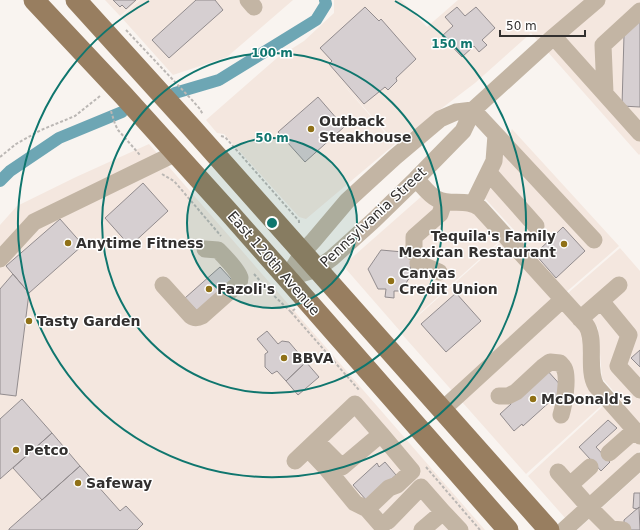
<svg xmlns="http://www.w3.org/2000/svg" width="640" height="530" viewBox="0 0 640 530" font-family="'DejaVu Sans',sans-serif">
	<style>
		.built { fill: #f4e7df }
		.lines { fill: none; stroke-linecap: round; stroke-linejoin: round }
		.canal { stroke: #6da6b4; stroke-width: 12 }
		.building { fill: #d6cfd1; stroke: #928c8e }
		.path { stroke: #bbb7b4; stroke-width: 2; stroke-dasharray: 3 2; stroke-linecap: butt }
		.minor { stroke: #c3b5a4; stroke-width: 17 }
		.major { stroke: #987e60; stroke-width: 21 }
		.ring { fill: none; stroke: #0f766e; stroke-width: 2 }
		.poi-dot { fill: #907117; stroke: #fff; stroke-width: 1.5 }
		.labels { text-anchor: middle; stroke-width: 3; stroke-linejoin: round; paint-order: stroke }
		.poi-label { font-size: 14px; font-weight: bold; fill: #32302f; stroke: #fff; text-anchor: start }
		.street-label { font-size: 14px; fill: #32302f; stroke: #fff }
		.centre { fill: #0f766e; stroke: #fff; stroke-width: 2 }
		.ring-label { font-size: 12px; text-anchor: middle; font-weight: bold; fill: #0f766e; stroke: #fff; stroke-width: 3; stroke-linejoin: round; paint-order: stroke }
	</style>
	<rect width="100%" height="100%" fill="#f9f4f0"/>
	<path class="built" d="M 105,0 L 139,0 L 120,16 Z
		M 140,0 L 293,0 L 227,57 L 173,75 L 121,17 Z
		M 334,0 L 401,0 L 427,27 L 458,0 L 640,0 L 640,154 L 639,155 L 531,33 L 475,83 L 396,143 L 340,81 L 395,144 L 306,219 L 299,217 L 224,134 L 217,133 L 206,120 L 277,58 L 304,41 L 334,13 Z
		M 512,129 L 619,246 L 556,301 L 583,330 L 603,404 L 526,474 L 400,332 L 514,230 L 480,193 Z
		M 149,144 L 485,530 L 0,530 L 0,225 L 17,206 L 76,177 Z
		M 423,195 L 477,210 L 503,238 L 400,331 L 346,269 L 347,262 Z
		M 620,248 L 640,271 L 640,451 L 566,519 L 528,476 L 616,394 L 602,378 L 598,328 L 568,293 Z
		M 640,473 L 640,530 L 577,530 Z"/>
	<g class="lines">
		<path class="canal" d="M 175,93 L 219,80 L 316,20 L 326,4 L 325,0
			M 0,181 L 10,171 L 59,138 L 122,112"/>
	</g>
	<path class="building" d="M 113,0 L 136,0 L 126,9 L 122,5 L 120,7 Z
		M 196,0 L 215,0 L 223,10 L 169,58 L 152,40 Z
		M 365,7 L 379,21 L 381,19 L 416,59 L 396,78 L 397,81 L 388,90 L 385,87 L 364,104 L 329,64 L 332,61 L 320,48 Z
		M 457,7 L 465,16 L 476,7 L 495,28 L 482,40 L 487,45 L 479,52 L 474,46 L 462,57 L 442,36 L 453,26 L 445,17 Z
		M 640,19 L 640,107 L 622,106 L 624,35 Z
		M 318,97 L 344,127 L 305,162 L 278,132 Z
		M 143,183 L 168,211 L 130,246 L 105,218 Z
		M 60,219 L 83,245 L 29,293 L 6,266 Z
		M 563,227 L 585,251 L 556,278 L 535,254 Z
		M 381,250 L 403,252 L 406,257 L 418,251 L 423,261 L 410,267 L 413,272 L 401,291 L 394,291 L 394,298 L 385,297 L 386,289 L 378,289 L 368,269 Z
		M 220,267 L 232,280 L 199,313 L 185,298 Z
		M 13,274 L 29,293 L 16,396 L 0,394 L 0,289 Z
		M 456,293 L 481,321 L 446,352 L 421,324 Z
		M 267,331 L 278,344 L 282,341 L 289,342 L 306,362 L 286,381 L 277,371 L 272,374 L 265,367 L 265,354 L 268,352 L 257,339 Z
		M 640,350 L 640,367 L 631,358 Z
		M 306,362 L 319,377 L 298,395 L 286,381 Z
		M 546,369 L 564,389 L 523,426 L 522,424 L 514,431 L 500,414 L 511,404 L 510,402 Z
		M 22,399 L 52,433 L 0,479 L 0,419 Z
		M 608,420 L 617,428 L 596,447 L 610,462 L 601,471 L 579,447 Z
		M 52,433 L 80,466 L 42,500 L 13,468 Z
		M 385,462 L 396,475 L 367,501 L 353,485 L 377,463 L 379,467 Z
		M 80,466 L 120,511 L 126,506 L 143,524 L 137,530 L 9,530 L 9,529 Z
		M 634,493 L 640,493 L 640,507 L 637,509 L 633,508 Z
		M 639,507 L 640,530 L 624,530 L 624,520 Z"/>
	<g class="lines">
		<path class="path" d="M 126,30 L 192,100 L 200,109 L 203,115
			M 111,111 L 115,124 L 118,130 L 140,155
			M 221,136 L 225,137 L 299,221 L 299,223
			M 0,157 L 16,144 L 41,130 L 75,116 L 100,96
			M 162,174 L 174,181 L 221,236
			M 254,274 L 270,292 L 291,312
			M 295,309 L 291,312 L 359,390
			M 426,467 L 480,530"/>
		<path class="minor" d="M 248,0 L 254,7
			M 554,37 L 640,133
			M 605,93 L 603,45 L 640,11
			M 473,110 L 594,240
			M 489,173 L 536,226
			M 416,179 C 422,185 429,195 437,199 C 450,206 467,198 480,208 L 586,325 C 597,339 586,369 596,386 L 640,436
			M 473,204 L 494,161 L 496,135
			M 414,253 L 414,237 L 440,214 L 444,202
			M 0,259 L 34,222 L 176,153
			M 418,263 L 439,272
			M 287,278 L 317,269 L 332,258 L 374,220 L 416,179 L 463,131 L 473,110 L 550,40 L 597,0
			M 287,278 L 303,252 L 314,240 L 347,201 L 395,157 L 440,119 L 456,112 L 473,110
			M 163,285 L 191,316 C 195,319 198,318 202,316 L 238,284 C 239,282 240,281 240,278 C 239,272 223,255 218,250 L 205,249
			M 601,301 L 629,335 L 618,366 L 640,390
			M 580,319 L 619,285
			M 499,396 L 508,396 L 516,392 L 543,367 L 550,362 L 560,363 C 561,364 563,366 564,368 C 569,377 564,405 561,415
			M 442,410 L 562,300
			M 311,452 L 327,469 L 355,503 L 367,509 L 382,526
			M 609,453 L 635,430
			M 295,461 C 315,442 335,423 355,404 L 381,434 L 342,467 L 316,441
			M 558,472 L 589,507 L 611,529 L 623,530
			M 570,485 L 590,467
			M 367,509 L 389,488 L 397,485 L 412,471 L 381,434
			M 388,521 L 421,487 L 443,512
			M 422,530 L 443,512 L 460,530
			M 564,530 L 640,461"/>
		<path class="major" d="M 34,0 L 124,96 L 227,210 L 287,278 L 508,530
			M 76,0 L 192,128 L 549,530"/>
	</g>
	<circle cx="272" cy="223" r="85" fill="#0f766e" fill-opacity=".12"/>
	<g class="ring">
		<circle cx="272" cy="223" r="85"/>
		<circle cx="272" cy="223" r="170"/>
		<path d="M395 1A254 254 0 1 1 149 1"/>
	</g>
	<g class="poi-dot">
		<circle cx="311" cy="129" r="4"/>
		<circle cx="68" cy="243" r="4"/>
		<circle cx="564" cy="244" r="4"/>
		<circle cx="391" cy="281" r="4"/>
		<circle cx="209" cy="289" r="4"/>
		<circle cx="29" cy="321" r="4"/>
		<circle cx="284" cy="358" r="4"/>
		<circle cx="533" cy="399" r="4"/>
		<circle cx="16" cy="450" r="4"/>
		<circle cx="78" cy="483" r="4"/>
	</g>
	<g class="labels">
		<g class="poi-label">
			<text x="319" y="126">Outback<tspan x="319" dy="16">Steakhouse</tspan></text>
			<text x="556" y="241" text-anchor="end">Tequila's Family<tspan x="556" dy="16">Mexican Restaurant</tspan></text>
			<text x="76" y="248">Anytime Fitness</text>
			<text x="399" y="278">Canvas<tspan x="399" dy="16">Credit Union</tspan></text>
			<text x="217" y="294">Fazoli's</text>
			<text x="37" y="326">Tasty Garden</text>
			<text x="292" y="363">BBVA</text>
			<text x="541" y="404">McDonald's</text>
			<text x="24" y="455">Petco</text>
			<text x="86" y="488">Safeway</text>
		</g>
		<g class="street-label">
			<text transform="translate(373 217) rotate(-43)" y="5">Pennsylvania Street</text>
			<text transform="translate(274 263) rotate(49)" y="5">East 120th Avenue</text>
		</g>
	</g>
	<circle cx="272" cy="223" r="6" class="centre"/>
	<g class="ring-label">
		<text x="452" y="48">150 m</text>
		<text x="272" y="57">100 m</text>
		<text x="272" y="142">50 m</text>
	</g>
	<path d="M500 30v6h85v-6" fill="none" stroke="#32302f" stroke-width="2"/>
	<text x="506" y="30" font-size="12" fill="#32302f" stroke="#ffffff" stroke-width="3" paint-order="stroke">50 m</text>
</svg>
